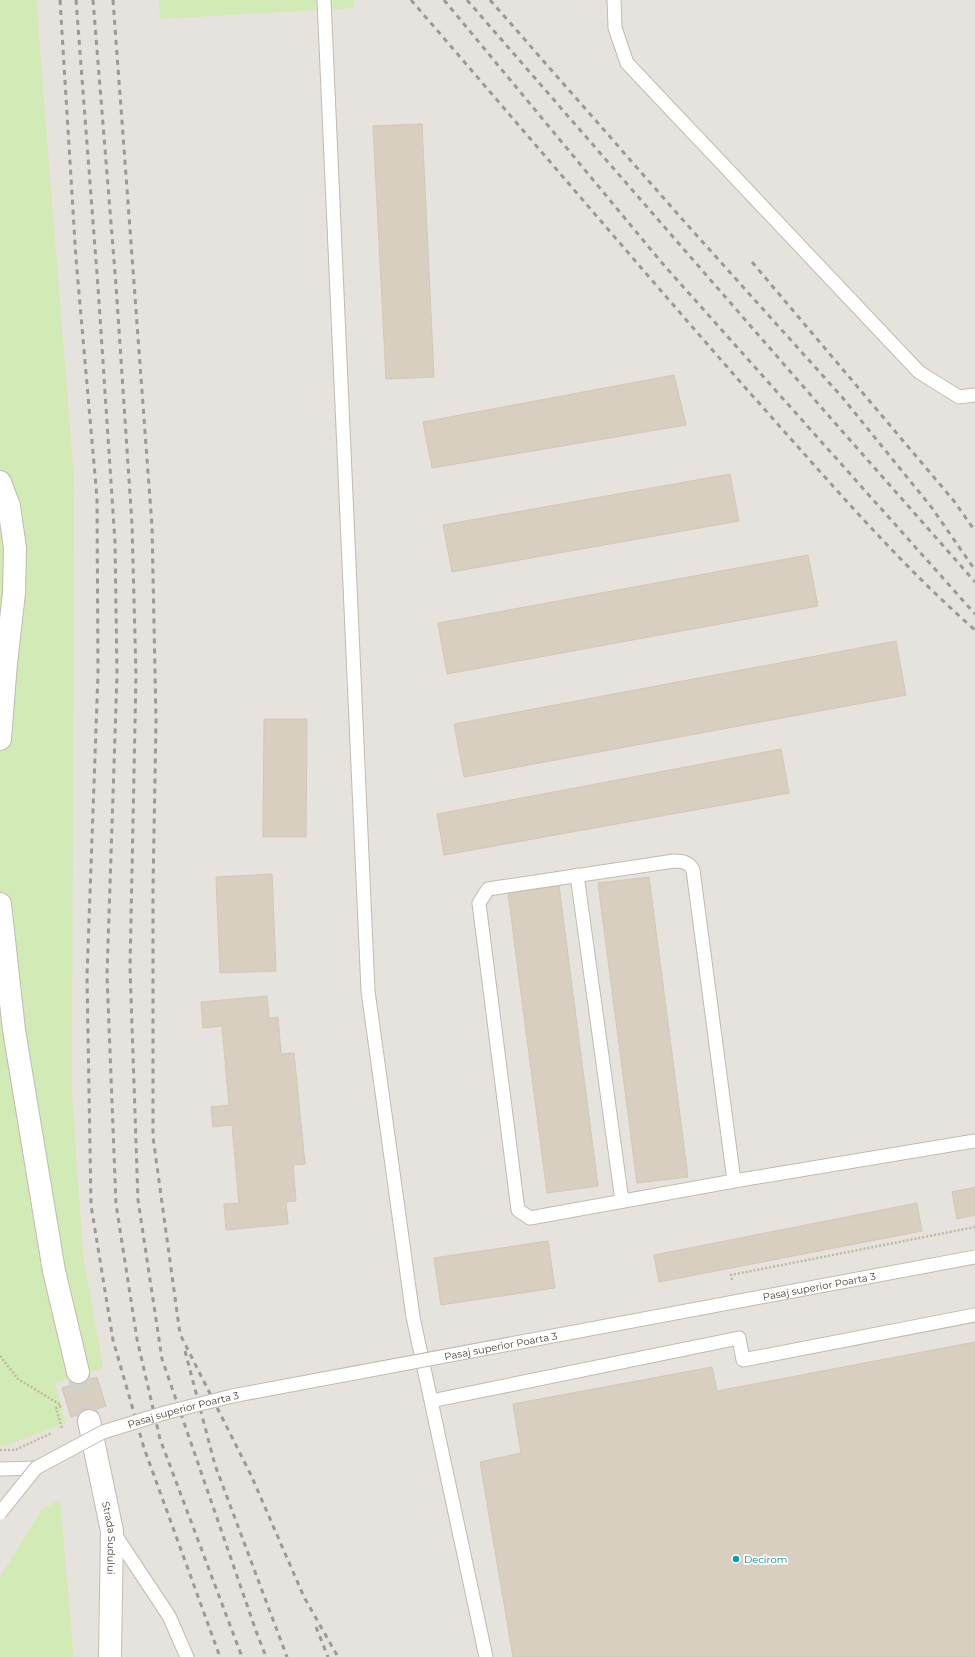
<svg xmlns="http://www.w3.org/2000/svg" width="975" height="1657" viewBox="0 0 975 1657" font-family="Montserrat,sans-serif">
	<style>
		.industrial { fill: #e6e2dd }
		.green { fill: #d2eab5 }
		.building { fill: #d8cfc1; stroke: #d3c7b4 }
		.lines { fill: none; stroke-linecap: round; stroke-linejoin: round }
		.minor-tunnel { stroke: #d4d0c8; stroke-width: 22; stroke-dasharray: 22 11; stroke-linecap: butt }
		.service-casing { stroke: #c2bbae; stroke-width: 15 }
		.minor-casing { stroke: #c2bbae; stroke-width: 24 }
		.path { stroke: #c4b79f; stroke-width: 2.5; stroke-dasharray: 2 2; stroke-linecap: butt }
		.service { stroke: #fff; stroke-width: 13 }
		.minor { stroke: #fff; stroke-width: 22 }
		.rail { stroke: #9a9a9a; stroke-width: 3; stroke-dasharray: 5 5; stroke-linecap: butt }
		.service-bridge-casing { stroke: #c2bbae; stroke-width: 15; stroke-linecap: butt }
		.path-bridge { stroke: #c4b79f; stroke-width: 2.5; stroke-dasharray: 2 2; stroke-linecap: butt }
		.service-bridge { stroke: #fff; stroke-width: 13 }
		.culture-dot { fill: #0f9aa8; stroke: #fff; stroke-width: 1.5 }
		.labels { text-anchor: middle; stroke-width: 3.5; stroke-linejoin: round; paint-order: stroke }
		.street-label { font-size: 10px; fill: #4b4439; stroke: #fff }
		.culture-label { font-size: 10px; fill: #0d838f; stroke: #fff; text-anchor: start }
	</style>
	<rect width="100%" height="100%" fill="#f6f3ec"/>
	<path class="industrial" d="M 0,0 L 975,0 L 975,1657 L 74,1657 L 73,1640 L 0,1651 Z"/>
	<path class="green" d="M 0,0 L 37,0 L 40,50 L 74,477 L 72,1092 L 83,1254 L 103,1368 L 55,1383 L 66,1423 L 4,1446 L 0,1445 Z
		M 159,0 L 353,0 L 354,8 L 160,19 Z
		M 60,1500 L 74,1657 L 0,1657 L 0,1577 L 42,1509 Z"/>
	<path class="building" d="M 422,124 L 434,377 L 386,379 L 373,126 Z
		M 674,375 L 686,425 L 432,468 L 423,422 Z
		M 730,474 L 739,521 L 452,572 L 443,525 Z
		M 808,555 L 818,606 L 447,674 L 438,623 Z
		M 896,641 L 906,695 L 464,777 L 454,724 Z
		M 264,719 L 307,719 L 306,837 L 263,837 Z
		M 781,749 L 789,793 L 444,855 L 437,814 Z
		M 272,874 L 276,971 L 220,973 L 216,877 Z
		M 649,877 L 688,1177 L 637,1183 L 598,883 Z
		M 559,886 L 598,1186 L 547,1193 L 508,893 Z
		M 267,996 L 269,1018 L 278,1017 L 281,1054 L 294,1053 L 305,1164 L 293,1165 L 296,1201 L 286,1202 L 288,1224 L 226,1230 L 224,1204 L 239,1203 L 232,1125 L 213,1127 L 211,1107 L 229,1105 L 222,1026 L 203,1028 L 201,1002 Z
		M 975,1187 L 975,1215 L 957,1219 L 952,1192 Z
		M 917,1203 L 922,1231 L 659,1282 L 654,1255 Z
		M 548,1241 L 555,1288 L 441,1305 L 434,1258 Z
		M 975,1342 L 975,1657 L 513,1657 L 480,1462 L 521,1453 L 513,1404 L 712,1367 L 717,1391 Z
		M 97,1377 L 106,1406 L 71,1417 L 62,1388 Z"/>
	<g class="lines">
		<path class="minor-tunnel" d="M 78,1372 L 89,1421"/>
		<g class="service-casing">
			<path id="service" d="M 324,0 L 368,991 L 413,1317 L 486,1657
				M 614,0 L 615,28 L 627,63 L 919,372 L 959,397 L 975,395
				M 577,875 L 622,1201
				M 734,1181 L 693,870 C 689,862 682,861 674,861 L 488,889 L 479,903 L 518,1210 L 530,1218 L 734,1181 L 975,1141
				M 431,1401 L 739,1338 L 743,1360 L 975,1315
				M 0,1469 L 36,1468
				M 114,1533 L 169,1616 L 187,1657"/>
		</g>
		<g class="minor-casing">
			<g id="minor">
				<path d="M 0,482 L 9,506 L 15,548 L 14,593 L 6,663 L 0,739"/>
				<path d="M 0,904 L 14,1030 L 54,1271 L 78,1372"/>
				<path id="s1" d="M 89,1421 L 112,1531 L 110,1657"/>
			</g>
		</g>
		<path class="path" d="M 732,1280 L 731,1275 L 975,1227
			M 0,1356 L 18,1379 L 61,1405
			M 61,1406 L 56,1408 L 62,1429"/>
		<use href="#service" class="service"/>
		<use href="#minor" class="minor"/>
		<path class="rail" d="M 60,0 L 76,259 L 97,498 L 98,674 L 87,976 L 91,1205 L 113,1340 L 144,1448 L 220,1657
			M 76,0 L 98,287 L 115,542 L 117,675 L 107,975 L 116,1204 L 137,1339 L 160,1439 L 242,1657
			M 93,0 L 116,285 L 132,524 L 136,675 L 130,968 L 138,1200 L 162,1359 L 256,1631 L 266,1657
			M 113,0 L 152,526 L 156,720 L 153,889 L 153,1137 L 180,1334 L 251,1475 L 304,1597 L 338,1657
			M 411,0 C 524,131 636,263 750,393 C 822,473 894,559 975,630
			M 444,0 L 662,263 L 975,614
			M 467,0 L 828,415 L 975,582
			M 490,0 L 682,219 L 842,397 L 932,508 L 975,570
			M 752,262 L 954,501 L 975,531
			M 185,1351 L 215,1465 L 287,1657
			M 316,1627 L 328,1657"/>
		<g class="service-bridge-casing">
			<g id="service-bridge">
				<path id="s2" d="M 0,1513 L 36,1468 L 103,1432 L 168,1412 L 232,1396 L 975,1257"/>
			</g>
		</g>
		<path class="path-bridge" d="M 0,1450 L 15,1450 L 52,1433"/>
		<use href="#service-bridge" class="service-bridge"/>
	</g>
	<circle class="culture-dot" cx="736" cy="1559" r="4"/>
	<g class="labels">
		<g class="street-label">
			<text dy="4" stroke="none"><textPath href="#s2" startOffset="865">Pasaj superior Poarta 3</textPath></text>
			<text dy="4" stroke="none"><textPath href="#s2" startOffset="541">Pasaj superior Poarta 3</textPath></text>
			<text dy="4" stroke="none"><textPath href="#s2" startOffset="217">Pasaj superior Poarta 3</textPath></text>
			<text dy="4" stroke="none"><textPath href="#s1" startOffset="119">Strada Sudului</textPath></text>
		</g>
		<g class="culture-label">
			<text x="744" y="1563">Decirom</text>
		</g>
	</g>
</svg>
